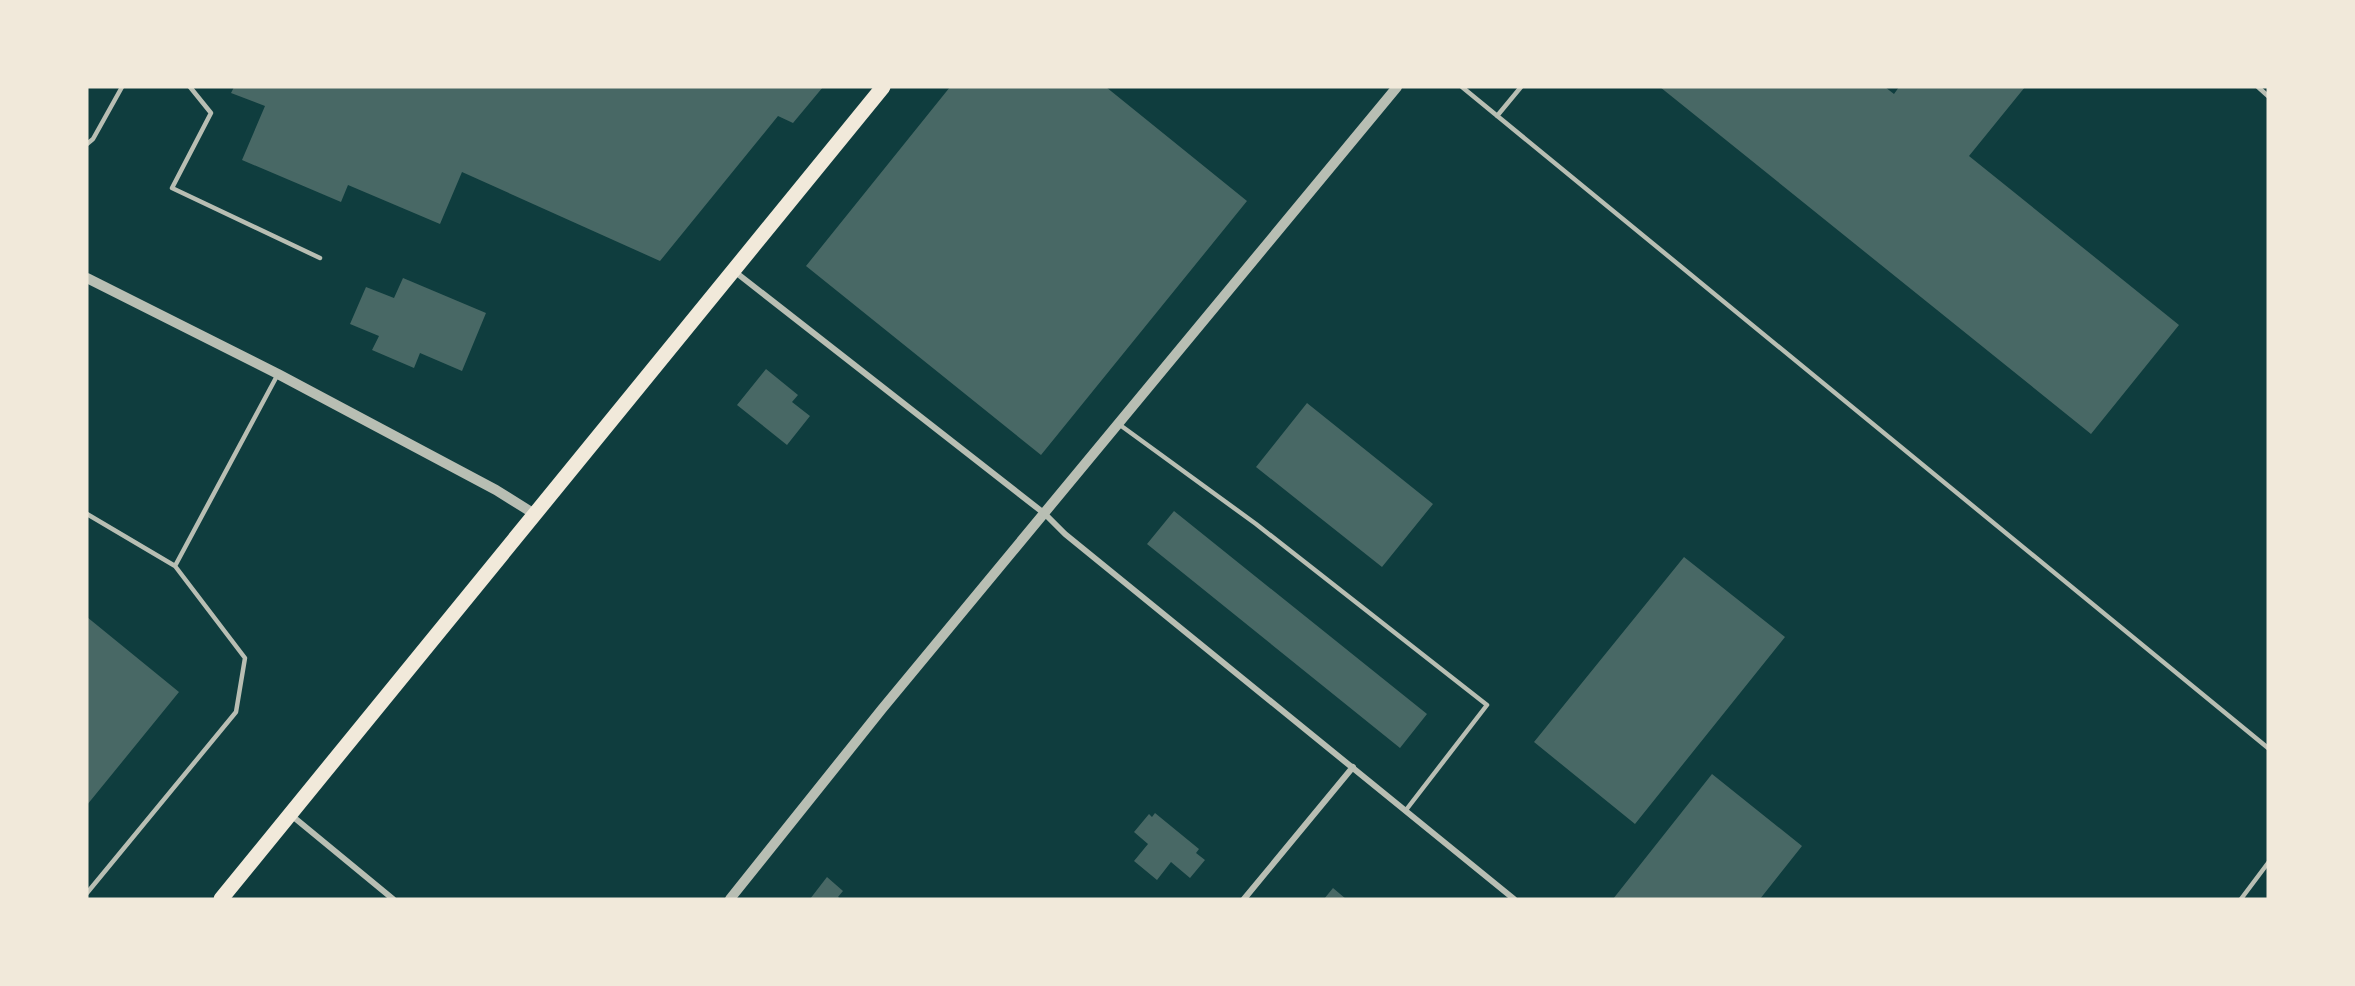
<svg xmlns="http://www.w3.org/2000/svg" width="2355" height="986" viewBox="0 0 2355 986" font-family="Jost,sans-serif">
	<style>
		.building { fill: #486865 }
		.lines { fill: none; stroke-linecap: round; stroke-linejoin: round }
		.service { stroke: #b8beb3; stroke-width: 4.5 }
		.minor { stroke: #b8beb3; stroke-width: 6 }
		.tertiary { stroke: #b8beb3; stroke-width: 10 }
		.primary { stroke: #f1e9da; stroke-width: 15 }
	</style>
	<rect width="100%" height="100%" fill="#0f3d3e"/>
	<path class="building" d="M 234,87 L 823,87 L 793,123 L 778,116 L 660,261 L 462,172 L 440,224 L 348,185 L 341,202 L 242,160 L 265,106 L 231,93 Z
		M 950,87 L 1106,87 L 1247,201 L 1041,455 L 806,266 Z
		M 1660,87 L 1885,87 L 1894,94 L 1899,87 L 2025,87 L 1969,156 L 2179,325 L 2091,434 Z
		M 403,278 L 486,313 L 462,371 L 420,353 L 414,368 L 372,350 L 379,336 L 350,324 L 366,287 L 394,298 Z
		M 766,369 L 798,395 L 792,402 L 810,416 L 787,445 L 737,405 Z
		M 1307,403 L 1433,504 L 1382,567 L 1256,467 Z
		M 1174,511 L 1427,714 L 1400,748 L 1147,544 Z
		M 1684,557 L 1785,637 L 1635,824 L 1534,742 Z
		M 87,617 L 179,692 L 87,805 Z
		M 1712,774 L 1802,846 L 1760,899 L 1613,899 Z
		M 1155,813 L 1199,849 L 1196,853 L 1205,860 L 1190,878 L 1171,862 L 1157,880 L 1134,861 L 1148,844 L 1134,832 L 1149,814 L 1152,817 Z
		M 827,877 L 843,891 L 838,897 L 841,899 L 810,899 Z
		M 1333,888 L 1346,899 L 1324,899 Z"/>
	<g class="lines">
		<path class="service" d="M 190,87 L 211,113 L 172,188 L 320,258
			M 1462,87 L 2268,748
			M 2258,87 L 2268,96
			M 1497,116 L 1521,87
			M 87,144 L 93,139 L 122,87
			M 1120,425 L 1256,524 L 1487,705 L 1406,810
			M 87,514 L 175,566
			M 87,893 L 236,712 L 245,658 L 175,566 L 278,374
			M 2241,899 L 2268,863"/>
		<path class="minor" d="M 734,271 L 1045,514 L 1065,534 L 1514,899
			M 291,815 L 393,899
			M 1244,899 L 1353,767"/>
		<path class="tertiary" d="M 87,278 L 278,374 L 496,490 L 536,515
			M 730,899 L 882,709 L 1397,87"/>
		<path class="primary" d="M 221,899 L 883,87"/>
	</g>
	<rect width="2355" height="986" fill="none" stroke="#f1e9da" stroke-width="177"/>
</svg>
